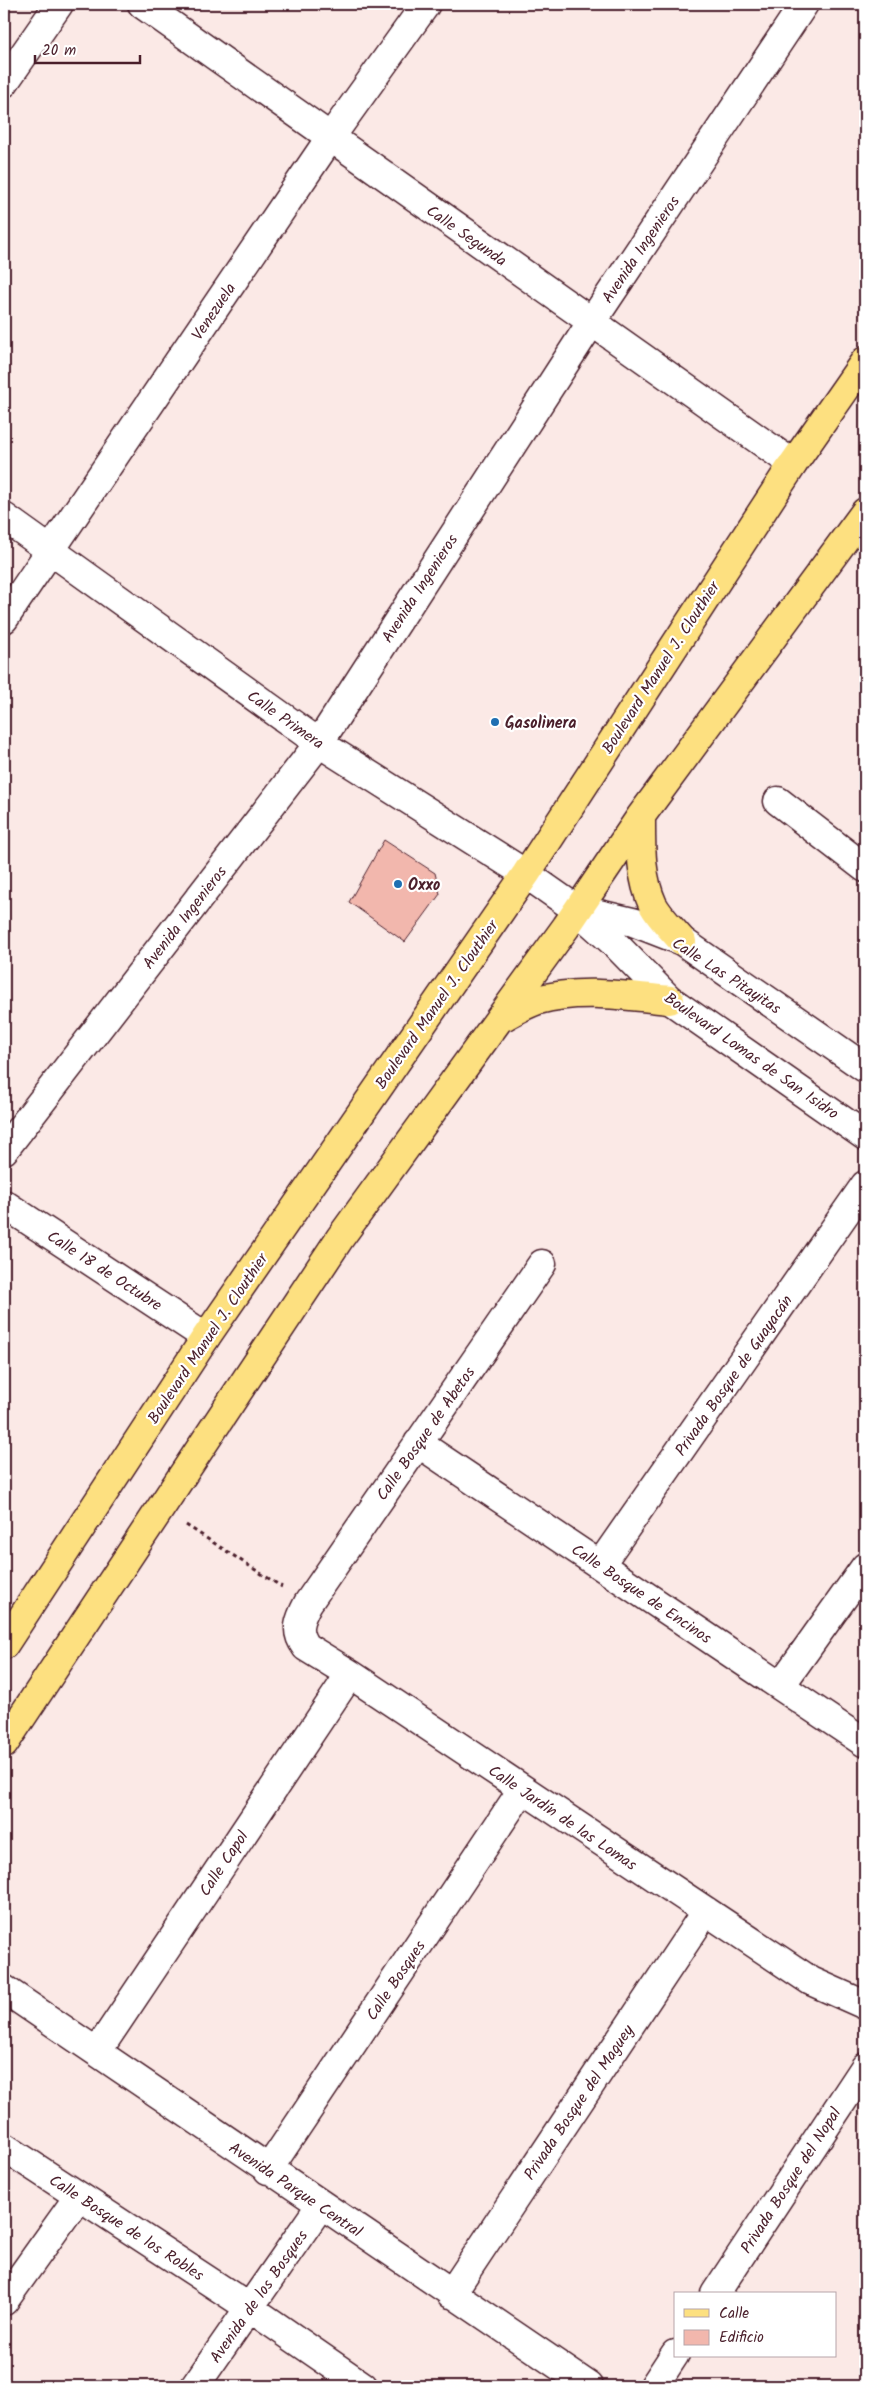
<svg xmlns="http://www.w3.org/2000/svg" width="869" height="2390" viewBox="0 0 869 2390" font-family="Kalam,sans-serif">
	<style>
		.building { fill: #f2b7ad; stroke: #4a1f2b }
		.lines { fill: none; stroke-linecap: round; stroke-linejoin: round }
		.minor-casing { stroke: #4a1f2b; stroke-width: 31 }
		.major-casing { stroke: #4a1f2b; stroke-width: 31 }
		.path { stroke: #4a1f2b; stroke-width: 3; stroke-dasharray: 4 4; stroke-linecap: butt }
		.minor { stroke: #fff; stroke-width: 28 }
		.major { stroke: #fde080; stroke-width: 28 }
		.poi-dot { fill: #1f6fb2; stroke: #fff; stroke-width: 2 }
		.labels { text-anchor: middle; stroke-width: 4.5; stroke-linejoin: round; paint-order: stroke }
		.street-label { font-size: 16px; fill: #4a1f2b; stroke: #fff }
		.poi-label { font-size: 16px; font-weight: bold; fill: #4a1f2b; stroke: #fff; text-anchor: start }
	</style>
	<rect width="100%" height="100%" fill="#fbe9e6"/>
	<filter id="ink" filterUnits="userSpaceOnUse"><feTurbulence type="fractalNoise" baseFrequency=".02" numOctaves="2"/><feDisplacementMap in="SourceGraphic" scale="10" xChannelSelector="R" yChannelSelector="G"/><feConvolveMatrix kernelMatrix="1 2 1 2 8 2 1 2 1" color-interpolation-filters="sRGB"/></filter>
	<g filter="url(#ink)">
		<path class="building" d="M 384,840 L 435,873 L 440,894 L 405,942 L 349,902 Z"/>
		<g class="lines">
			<g class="minor-casing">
				<path id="minor" d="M 142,4 L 793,464
					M 4,83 L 59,4
					M 4,517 L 319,743 L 526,874 L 576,909 L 614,943 L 670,1000 L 865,1136
					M 4,619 L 330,138 L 426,4
					M 778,801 L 865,868
					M 578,909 L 633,922 L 682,941 L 865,1068
					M 4,1150 L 319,743 L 591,323 L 804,4
					M 4,1204 L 206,1337
					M 542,1264 L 308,1603 C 299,1620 294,1631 306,1647 L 350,1674 L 811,1981 L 865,2005
					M 418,1443 L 865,1743
					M 600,1565 L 865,1185
					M 781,1685 L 865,1567
					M 4,1989 L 589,2386
					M 97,2052 L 350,1674
					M 4,2147 L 250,2308 L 363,2386
					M 268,2170 L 522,1790
					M 451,2294 L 706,1911
					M 715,2294 L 865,2067
					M 4,2301 L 79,2196
					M 195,2386 L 320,2206
					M 654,2386 L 675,2354"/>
			</g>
			<g class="major-casing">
				<path id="major" d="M 641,816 C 641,846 640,877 653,905 C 660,918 673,930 682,941
					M 503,1017 C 514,1011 526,1004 538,1000 C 580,988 628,996 670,1000
					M 4,1645 L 206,1337 L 526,874 L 793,464 L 865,361
					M 4,1744 L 340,1238 L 566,927 L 641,816 L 865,512"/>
			</g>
			<path class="path" d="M 186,1525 L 282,1587"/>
			<use href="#minor" class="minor"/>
			<use href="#major" class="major"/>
		</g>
	</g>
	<g class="poi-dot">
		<circle cx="495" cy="722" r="5"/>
		<circle cx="398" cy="884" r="5"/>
	</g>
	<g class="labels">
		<g class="street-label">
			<text transform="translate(467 235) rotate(35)" y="6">Calle Segunda</text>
			<text transform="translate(640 249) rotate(-56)" y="6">Avenida Ingenieros</text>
			<text transform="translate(213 311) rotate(-56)" y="6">Venezuela</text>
			<text transform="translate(419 588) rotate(-57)" y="6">Avenida Ingenieros</text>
			<text transform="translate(660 667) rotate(-57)" y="6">Boulevard Manuel J. Clouthier</text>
			<text transform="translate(286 719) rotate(35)" y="6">Calle Primera</text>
			<text transform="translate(184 917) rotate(-52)" y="6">Avenida Ingenieros</text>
			<text transform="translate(727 975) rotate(33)" y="6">Calle Las Pitayitas</text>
			<text transform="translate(436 1004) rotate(-55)" y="6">Boulevard Manuel J. Clouthier</text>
			<text transform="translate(752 1055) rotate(35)" y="6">Boulevard Lomas de San Isidro</text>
			<text transform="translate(105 1270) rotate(33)" y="6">Calle 18 de Octubre</text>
			<text transform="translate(207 1338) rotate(-56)" y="6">Boulevard Manuel J. Clouthier</text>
			<text transform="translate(733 1375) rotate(-55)" y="6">Privada Bosque de Guayacán</text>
			<text transform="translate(425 1433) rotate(-55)" y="6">Calle Bosque de Abetos</text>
			<text transform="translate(642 1593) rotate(34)" y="6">Calle Bosque de Encinos</text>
			<text transform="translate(563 1817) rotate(34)" y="6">Calle Jardín de las Lomas</text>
			<text transform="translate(223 1863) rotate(-56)" y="6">Calle Capol</text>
			<text transform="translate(395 1980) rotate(-56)" y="6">Calle Bosques</text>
			<text transform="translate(578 2102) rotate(-56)" y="6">Privada Bosque del Maguey</text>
			<text transform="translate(790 2180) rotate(-57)" y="6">Privada Bosque del Nopal</text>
			<text transform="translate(296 2189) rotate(34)" y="6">Avenida Parque Central</text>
			<text transform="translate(127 2227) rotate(33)" y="6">Calle Bosque de los Robles</text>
			<text transform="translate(258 2296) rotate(-55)" y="6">Avenida de los Bosques</text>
		</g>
		<g class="poi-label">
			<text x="505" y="728">Gasolinera</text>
			<text x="408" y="890">Oxxo</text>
		</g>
	</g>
	<rect width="869" height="2390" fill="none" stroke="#fff" stroke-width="20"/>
	<rect x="10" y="10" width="849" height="2370" fill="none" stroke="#4a1f2b" stroke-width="2" filter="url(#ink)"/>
	<rect x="674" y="2292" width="162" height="65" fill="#ffffff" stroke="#b7a5aa"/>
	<rect x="684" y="2309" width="25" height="8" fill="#fde080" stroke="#b7a5aa"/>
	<text x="719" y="2318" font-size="15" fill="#4a1f2b">Calle</text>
	<rect x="684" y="2330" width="25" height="15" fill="#f2b7ad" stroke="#b7a5aa"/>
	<text x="719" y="2342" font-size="15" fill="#4a1f2b">Edificio</text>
	<path d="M35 55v8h105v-8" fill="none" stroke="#4a1f2b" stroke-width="2.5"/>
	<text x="42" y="55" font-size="15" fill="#4a1f2b" stroke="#ffffff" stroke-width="4" paint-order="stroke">20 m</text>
</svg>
